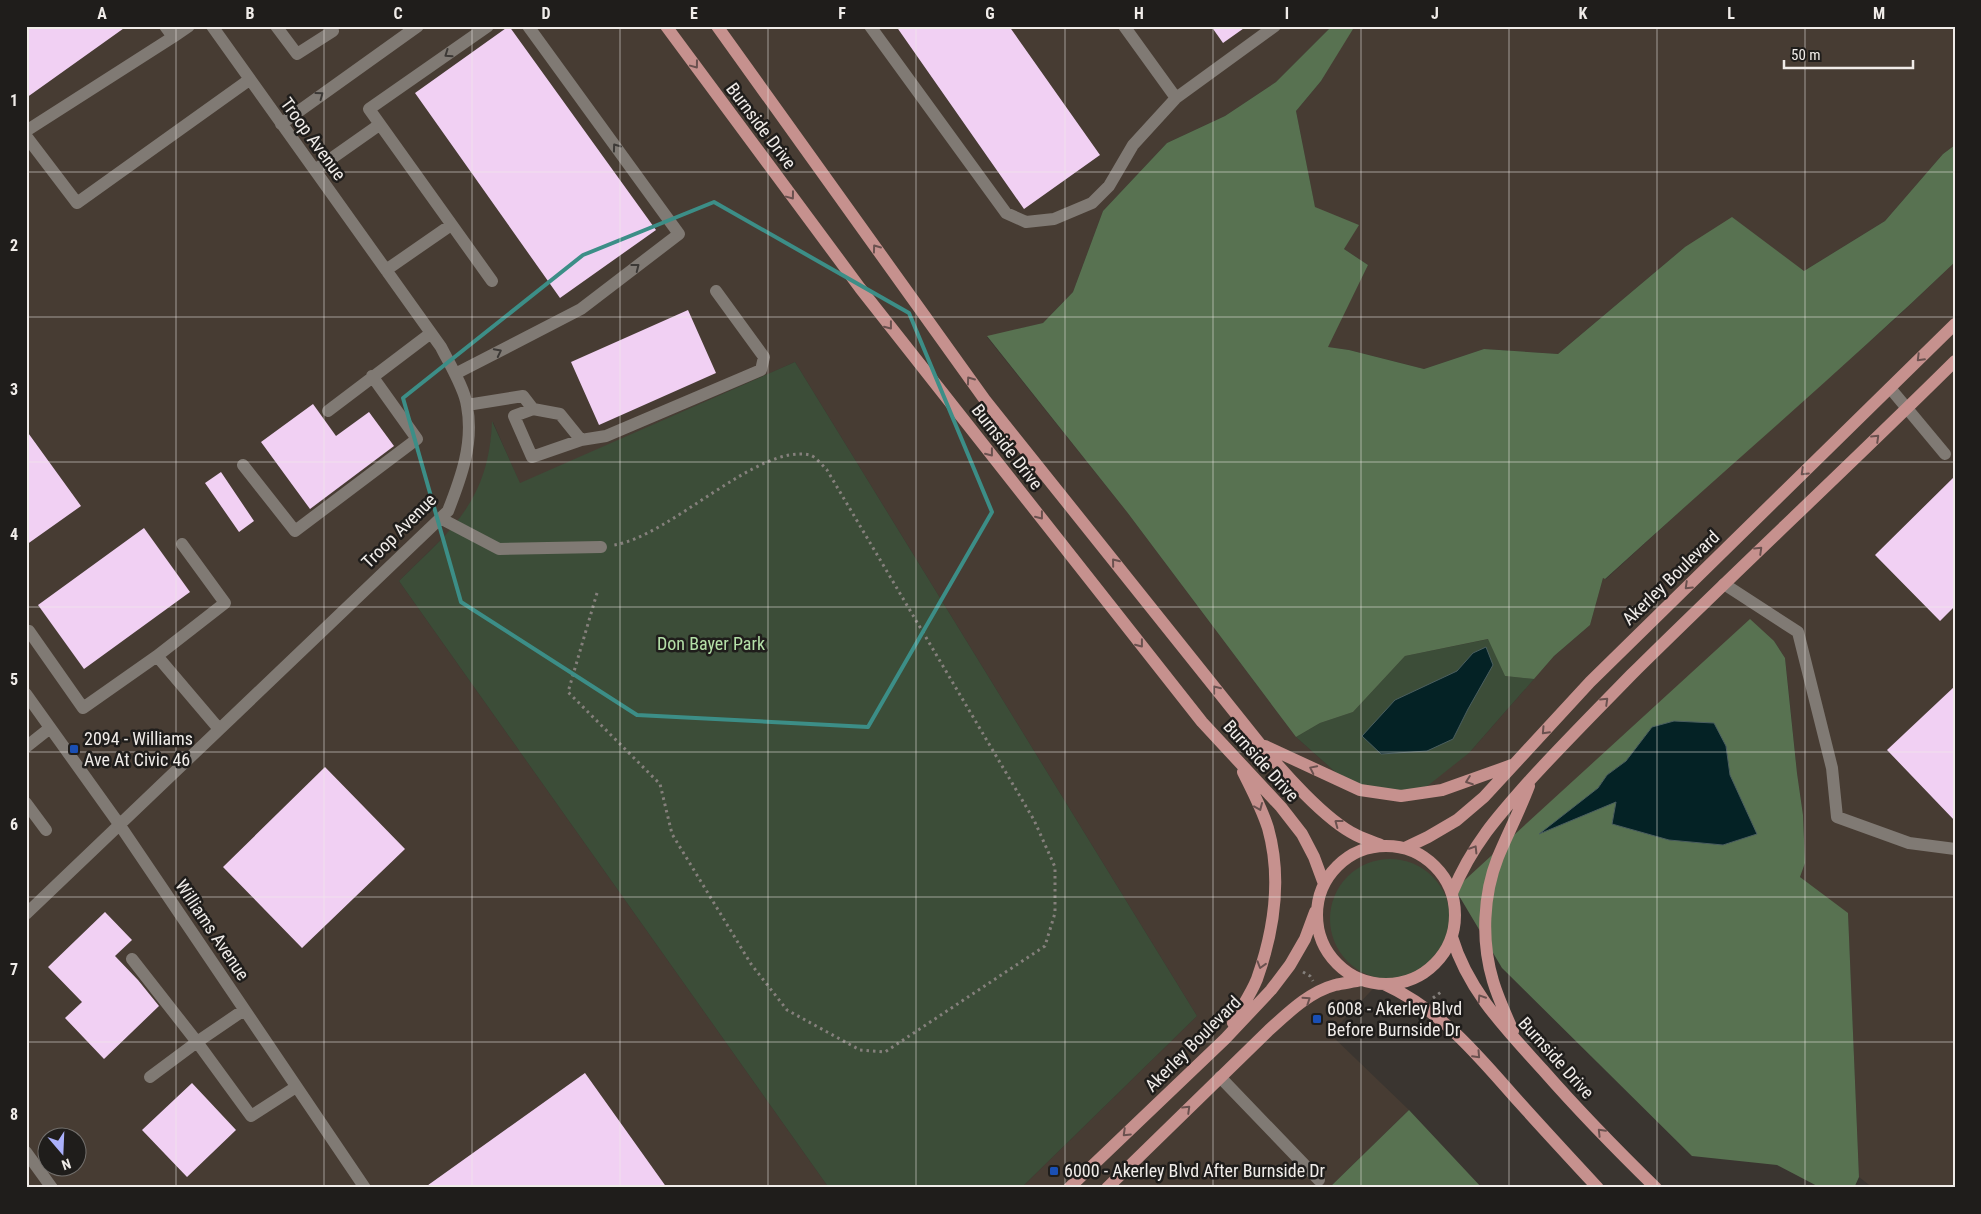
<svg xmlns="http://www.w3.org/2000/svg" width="1981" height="1214" viewBox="0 0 1981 1214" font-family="'Roboto Condensed',sans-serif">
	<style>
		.built { fill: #473c33; fill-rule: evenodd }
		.green { fill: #3c4d38; fill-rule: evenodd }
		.forest { fill: #587251; fill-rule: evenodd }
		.water { fill: #042225; stroke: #4b5f60 }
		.building { fill: #f1d0f3 }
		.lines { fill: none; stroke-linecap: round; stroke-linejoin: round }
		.path { stroke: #85807c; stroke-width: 3; stroke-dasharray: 2.5 4; stroke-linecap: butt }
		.minor { stroke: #807a74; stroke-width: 12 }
		.major { stroke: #c6918e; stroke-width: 12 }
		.oneway { stroke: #3c3936 }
		.oneway2 { stroke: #6a514f }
		.marked { fill: none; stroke: #3c8e87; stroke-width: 4; stroke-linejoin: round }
		.grid { fill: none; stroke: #f0ece9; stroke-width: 1; stroke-opacity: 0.55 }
		.transit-dot { fill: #1a4fb4; stroke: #1f1d1b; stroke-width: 2 }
		.labels { text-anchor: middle; stroke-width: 5; stroke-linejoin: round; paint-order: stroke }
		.street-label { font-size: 18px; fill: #f0ece9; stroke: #1f1d1b }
		.park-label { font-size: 18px; fill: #b4e0a8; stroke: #1f1d1b }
		.poi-label { font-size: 18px; fill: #f0ece9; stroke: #1f1d1b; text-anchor: start }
		.neatline { fill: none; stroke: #f0ece9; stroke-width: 2 }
		.grid-label { font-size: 16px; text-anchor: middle; font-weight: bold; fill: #f0ece9 }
	</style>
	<rect width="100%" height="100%" fill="#3a3530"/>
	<path class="built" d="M 26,26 L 1332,26 L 1276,82 L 1225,116 L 1167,143 L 1103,211 L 1073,292 L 1043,323 L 987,337 L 1127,512 L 1296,737 L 1360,794 L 1469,753 L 1554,656 L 1590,625 L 1603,578 L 1606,579 L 1715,479 L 1897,317 L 1955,262 L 1955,1188 L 1873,1188 L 1859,1177 L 1848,914 L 1800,877 L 1805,863 L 1803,815 L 1797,773 L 1788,685 L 1785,658 L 1774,641 L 1455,889 L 1409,951 L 1330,1034 L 1409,1110 L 1329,1188 L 1021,1188 L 1197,1016 L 795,362 L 520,484 L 493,422 L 488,464 L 480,485 L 471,503 L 452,529 L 399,581 L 829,1188 L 26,1188 ZM 48,1136 L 78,1136 L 78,1166 L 48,1166 Z
		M 1351,26 L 1955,26 L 1955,145 L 1943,154 L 1885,221 L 1804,271 L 1685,247 L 1558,354 L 1484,349 L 1424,369 L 1349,350 L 1327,347 L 1368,265 L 1344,249 L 1358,225 L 1315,208 L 1296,111 L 1321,81 L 1352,29 Z"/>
	<path class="green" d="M 795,362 L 1197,1016 L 1021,1188 L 829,1188 L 399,581 C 452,529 489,501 492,421 L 520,483 Z
		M 1489,639 L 1505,676 L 1534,679 L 1469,753 L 1411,799 L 1360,794 L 1296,737 L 1320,723 L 1353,712 L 1405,656 ZM 1486,647 L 1468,709 L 1453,739 L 1395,701 L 1457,671 L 1473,653 Z
		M1330 919a60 60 0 1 1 120 0a60 60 0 1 1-120 0Z"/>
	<path class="forest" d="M 1332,26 L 1351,26 L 1353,29 L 1321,81 L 1296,111 L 1315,207 L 1359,225 L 1344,249 L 1368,265 L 1328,347 L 1349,350 L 1424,369 L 1484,349 L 1558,354 L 1685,247 L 1732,217 L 1804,271 L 1885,221 L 1943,154 L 1955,145 L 1955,262 C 1841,371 1721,473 1605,579 L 1603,578 L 1590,625 L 1554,656 L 1534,679 L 1505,676 L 1488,639 L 1405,656 L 1353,712 L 1320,723 L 1296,737 L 1127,512 L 987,336 L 1043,323 L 1073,292 L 1103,211 L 1167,143 L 1225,116 L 1276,82 Z
		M 1750,619 L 1774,641 L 1785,658 L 1797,773 L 1803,815 L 1805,863 L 1800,877 L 1848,913 L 1859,1177 L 1854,1188 L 1821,1188 L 1777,1165 L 1692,1156 L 1502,968 L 1455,889 ZM 1652,727 L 1726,746 L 1730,775 L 1756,834 L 1723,845 L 1669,840 L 1612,824 L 1616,801 L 1542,833 L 1598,788 L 1607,775 L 1626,761 Z
		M 1409,1110 L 1482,1188 L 1329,1188 Z"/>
	<path class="water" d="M 1486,647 L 1493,665 L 1468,709 L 1453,739 L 1427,751 L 1381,754 L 1362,736 L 1395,700 L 1457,671 L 1473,653 Z
		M 1674,721 L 1714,723 L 1726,746 L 1730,775 L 1757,834 L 1723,845 L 1669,840 L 1612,824 L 1616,802 L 1539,834 L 1598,788 L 1607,775 L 1626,761 L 1652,727 Z"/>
	<path class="building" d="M 26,26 L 127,26 L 26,98 Z
		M 509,26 L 656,230 L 560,298 L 415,93 Z
		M 896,26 L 1009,26 L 1100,155 L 1024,209 Z
		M 1211,26 L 1247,26 L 1223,43 Z
		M 688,310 L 716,373 L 599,425 L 571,362 Z
		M 313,404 L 336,436 L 369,412 L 394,446 L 310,509 L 261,442 Z
		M 26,430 L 81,506 L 26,545 Z
		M 221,472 L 254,521 L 239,532 L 205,483 Z
		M 1955,476 L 1955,606 L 1940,621 L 1875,555 Z
		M 144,528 L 190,592 L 84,669 L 38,605 Z
		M 1955,686 L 1955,821 L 1887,750 Z
		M 325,767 L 405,849 L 302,948 L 223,867 Z
		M 105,912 L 132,940 L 115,956 L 138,980 L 159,1006 L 104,1059 L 65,1018 L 82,1002 L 48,967 Z
		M 585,1073 L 667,1188 L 424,1188 Z
		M 192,1083 L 236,1130 L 187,1177 L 142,1130 Z"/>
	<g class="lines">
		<path class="path" d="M 597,593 L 568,692 L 660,784 L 672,834 L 751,964 L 787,1010 L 860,1050 L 885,1052 L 1045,946 L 1055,913 L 1055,867 L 1034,820 L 827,470 C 822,465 816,457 810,455 C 758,443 671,536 614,545
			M 1303,972 L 1310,976 L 1313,981
			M 1433,998 L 1441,992"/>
		<path class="minor" d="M 165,26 L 173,37 L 189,26
			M 276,26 L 297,54 L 333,31
			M 488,26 L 369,109 L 492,281
			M 870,26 L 1006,213 L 1026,222 L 1054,219 L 1092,203 L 1109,186 L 1133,145 L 1176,98
			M 1124,26 L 1176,98 L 1275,26
			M 281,124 L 418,26
			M 26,131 L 173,37
			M 26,136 L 77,203 L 249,80
			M 315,170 L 379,125
			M 386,270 L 451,225
			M 455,374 L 581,309 L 679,234 L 528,26
			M 1890,388 L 1945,454
			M 467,405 L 523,396 L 533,409 L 560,414 L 581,440 L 606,436 L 761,370 L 764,357 L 716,291
			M 533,409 L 514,416 L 532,457 L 581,440
			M 328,411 L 431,333
			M 243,465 L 295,531 L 417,439 L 372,376
			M 440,518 L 499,549 L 601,547
			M 1724,584 L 1798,632 L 1832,768 L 1837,817 L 1909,843 L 1955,849
			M 26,633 L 29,631 L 83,708 L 157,656 L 219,729
			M 157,656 L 225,603 L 182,544
			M 26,694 L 119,824 L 365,1188
			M 26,747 L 50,728
			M 26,803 L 46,830
			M 26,914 L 448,511 C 461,478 474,443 467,406 C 465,389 449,363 441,347 L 212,26
			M 132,959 L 197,1042 L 150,1077
			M 244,1010 L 197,1042 L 251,1116 L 296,1087
			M 1220,1077 L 1319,1180
			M 26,1152 L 52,1188"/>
		<path class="major" d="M 666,26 L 860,288 L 1202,722 L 1281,807 L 1302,834 L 1314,857 L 1324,884
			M 717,26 L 985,400 L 1260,744 C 1282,771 1325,820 1356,835 C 1364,839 1373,842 1381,845
			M 1265,746 L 1360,790 L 1401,796 L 1442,790 L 1512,765
			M1317 915a69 69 0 1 1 138 0a69 69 0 1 1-138 0Z
			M 1405,848 L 1428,837 L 1457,820 L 1484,797 L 1590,682 L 1955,324
			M 1452,893 C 1472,845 1497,817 1531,779 C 1564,743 1597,710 1631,675 C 1738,569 1848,467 1955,361
			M 1452,937 C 1468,991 1506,1029 1543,1070 C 1579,1111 1617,1150 1656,1188
			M 1384,984 C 1444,1012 1477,1055 1520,1103 C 1546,1132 1572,1160 1598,1188
			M 1233,1023 C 1241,1008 1251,994 1257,979 C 1274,931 1282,878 1268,828 C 1262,809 1252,790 1243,772
			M 1513,1031 C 1506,1015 1498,998 1493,981 C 1481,941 1483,895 1498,857 C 1508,833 1520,810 1529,786
			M 1069,1188 L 1225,1039 L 1271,990 L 1290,965 L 1305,939 L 1315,912
			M 1107,1188 L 1269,1030 C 1288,1013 1309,992 1335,985 C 1344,983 1353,982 1362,980"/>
	</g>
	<defs><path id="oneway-chevron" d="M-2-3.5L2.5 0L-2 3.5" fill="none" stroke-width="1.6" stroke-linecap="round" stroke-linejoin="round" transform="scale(1.25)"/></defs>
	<g class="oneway">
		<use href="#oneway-chevron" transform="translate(448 54) rotate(145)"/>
		<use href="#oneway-chevron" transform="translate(320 95) rotate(-36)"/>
		<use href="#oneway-chevron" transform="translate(616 147) rotate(-126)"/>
		<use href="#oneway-chevron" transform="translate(636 267) rotate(-38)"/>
		<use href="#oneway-chevron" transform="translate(498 352) rotate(-27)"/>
	</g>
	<g class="oneway2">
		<use href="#oneway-chevron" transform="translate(695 65) rotate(53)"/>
		<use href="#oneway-chevron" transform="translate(791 196) rotate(53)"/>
		<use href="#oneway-chevron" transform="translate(876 248) rotate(-126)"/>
		<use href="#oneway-chevron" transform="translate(889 326) rotate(52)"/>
		<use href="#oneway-chevron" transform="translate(1920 358) rotate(135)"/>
		<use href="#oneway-chevron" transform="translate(970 380) rotate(-126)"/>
		<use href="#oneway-chevron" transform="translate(1876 438) rotate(-44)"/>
		<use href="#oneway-chevron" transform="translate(990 453) rotate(52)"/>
		<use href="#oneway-chevron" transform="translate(1804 472) rotate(136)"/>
		<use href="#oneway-chevron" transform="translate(1040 516) rotate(52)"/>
		<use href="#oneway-chevron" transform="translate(1759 550) rotate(-44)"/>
		<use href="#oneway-chevron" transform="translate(1115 562) rotate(-129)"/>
		<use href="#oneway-chevron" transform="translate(1688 586) rotate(136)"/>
		<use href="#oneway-chevron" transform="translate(1140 644) rotate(52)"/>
		<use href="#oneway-chevron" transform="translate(1216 689) rotate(-129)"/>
		<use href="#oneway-chevron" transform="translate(1605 701) rotate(-44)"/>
		<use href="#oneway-chevron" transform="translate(1545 731) rotate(133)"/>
		<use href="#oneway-chevron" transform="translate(1313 769) rotate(-154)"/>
		<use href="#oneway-chevron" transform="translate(1469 781) rotate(160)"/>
		<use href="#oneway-chevron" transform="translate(1259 807) rotate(67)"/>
		<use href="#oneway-chevron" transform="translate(1338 823) rotate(-143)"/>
		<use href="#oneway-chevron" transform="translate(1474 849) rotate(-58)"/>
		<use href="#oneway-chevron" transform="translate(1261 965) rotate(107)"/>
		<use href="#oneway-chevron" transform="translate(1481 998) rotate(-123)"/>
		<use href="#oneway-chevron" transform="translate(1307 1000) rotate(-34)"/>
		<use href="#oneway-chevron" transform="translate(1477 1055) rotate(47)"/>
		<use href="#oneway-chevron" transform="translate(1187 1109) rotate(-44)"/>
		<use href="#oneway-chevron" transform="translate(1601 1132) rotate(-134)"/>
		<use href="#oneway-chevron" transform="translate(1126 1133) rotate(136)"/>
	</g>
	<path class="marked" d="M 714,202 L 909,313 L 992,512 L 868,727 L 637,715 L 461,602 L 403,398 L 583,255 Z"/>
	<path class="grid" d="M 176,26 L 176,1188M 324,26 L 324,1188M 472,26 L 472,1188M 620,26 L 620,1188M 768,26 L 768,1188M 916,26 L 916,1188M 1065,26 L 1065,1188M 1213,26 L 1213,1188M 1361,26 L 1361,1188M 1509,26 L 1509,1188M 1657,26 L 1657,1188M 1805,26 L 1805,1188M 26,172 L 1955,172M 26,317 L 1955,317M 26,462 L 1955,462M 26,607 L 1955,607M 26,752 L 1955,752M 26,897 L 1955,897M 26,1042 L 1955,1042"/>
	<g class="transit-dot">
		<rect x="69" y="744" width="10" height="10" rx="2.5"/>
		<rect x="1312" y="1014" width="10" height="10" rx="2.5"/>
		<rect x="1049" y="1166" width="10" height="10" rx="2.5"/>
	</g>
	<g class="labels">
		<g class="street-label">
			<text transform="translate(761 126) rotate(53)" y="6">Burnside Drive</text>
			<text transform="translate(313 139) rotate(54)" y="6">Troop Avenue</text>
			<text transform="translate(1007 447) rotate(52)" y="6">Burnside Drive</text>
			<text transform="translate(399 531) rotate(-45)" y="6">Troop Avenue</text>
			<text transform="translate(1671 578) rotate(-44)" y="6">Akerley Boulevard</text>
			<text transform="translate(1261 761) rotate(48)" y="6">Burnside Drive</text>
			<text transform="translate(212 930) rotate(56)" y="6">Williams Avenue</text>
			<text transform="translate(1193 1044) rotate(-45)" y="6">Akerley Boulevard</text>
			<text transform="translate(1556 1058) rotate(48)" y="6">Burnside Drive</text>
		</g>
		<g class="park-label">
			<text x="711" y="650">Don Bayer Park</text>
		</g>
		<g class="poi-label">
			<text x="84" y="745">2094 - Williams<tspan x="84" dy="21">Ave At Civic 46</tspan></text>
			<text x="1327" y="1015">6008 - Akerley Blvd<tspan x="1327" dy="21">Before Burnside Dr</tspan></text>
			<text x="1064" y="1177">6000 - Akerley Blvd After Burnside Dr</text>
		</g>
	</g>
	<rect width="1981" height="1214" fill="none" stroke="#1f1d1b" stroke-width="55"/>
	<g transform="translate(62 1152) rotate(161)"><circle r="24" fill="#1f1d1b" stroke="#73706d"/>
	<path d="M0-4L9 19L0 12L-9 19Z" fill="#aab0fb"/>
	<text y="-8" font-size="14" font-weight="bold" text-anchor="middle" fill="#f0ece9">N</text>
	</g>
	<path d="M1784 60v8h129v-8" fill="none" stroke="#f0ece9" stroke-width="2.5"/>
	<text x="1791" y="60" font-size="15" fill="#f0ece9" stroke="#1f1d1b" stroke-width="4" paint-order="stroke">50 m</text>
	<rect x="28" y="28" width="1926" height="1158" class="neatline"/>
	<g class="grid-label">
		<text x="102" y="19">A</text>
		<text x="250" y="19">B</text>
		<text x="398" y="19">C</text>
		<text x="546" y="19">D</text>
		<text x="694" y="19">E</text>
		<text x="842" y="19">F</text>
		<text x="990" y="19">G</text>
		<text x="1139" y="19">H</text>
		<text x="1287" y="19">I</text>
		<text x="1435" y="19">J</text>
		<text x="1583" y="19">K</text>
		<text x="1731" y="19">L</text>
		<text x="1879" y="19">M</text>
		<text x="14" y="106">1</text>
		<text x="14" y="251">2</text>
		<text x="14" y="395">3</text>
		<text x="14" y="540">4</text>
		<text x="14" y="685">5</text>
		<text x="14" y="830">6</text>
		<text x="14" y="975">7</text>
		<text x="14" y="1120">8</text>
	</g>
</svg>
